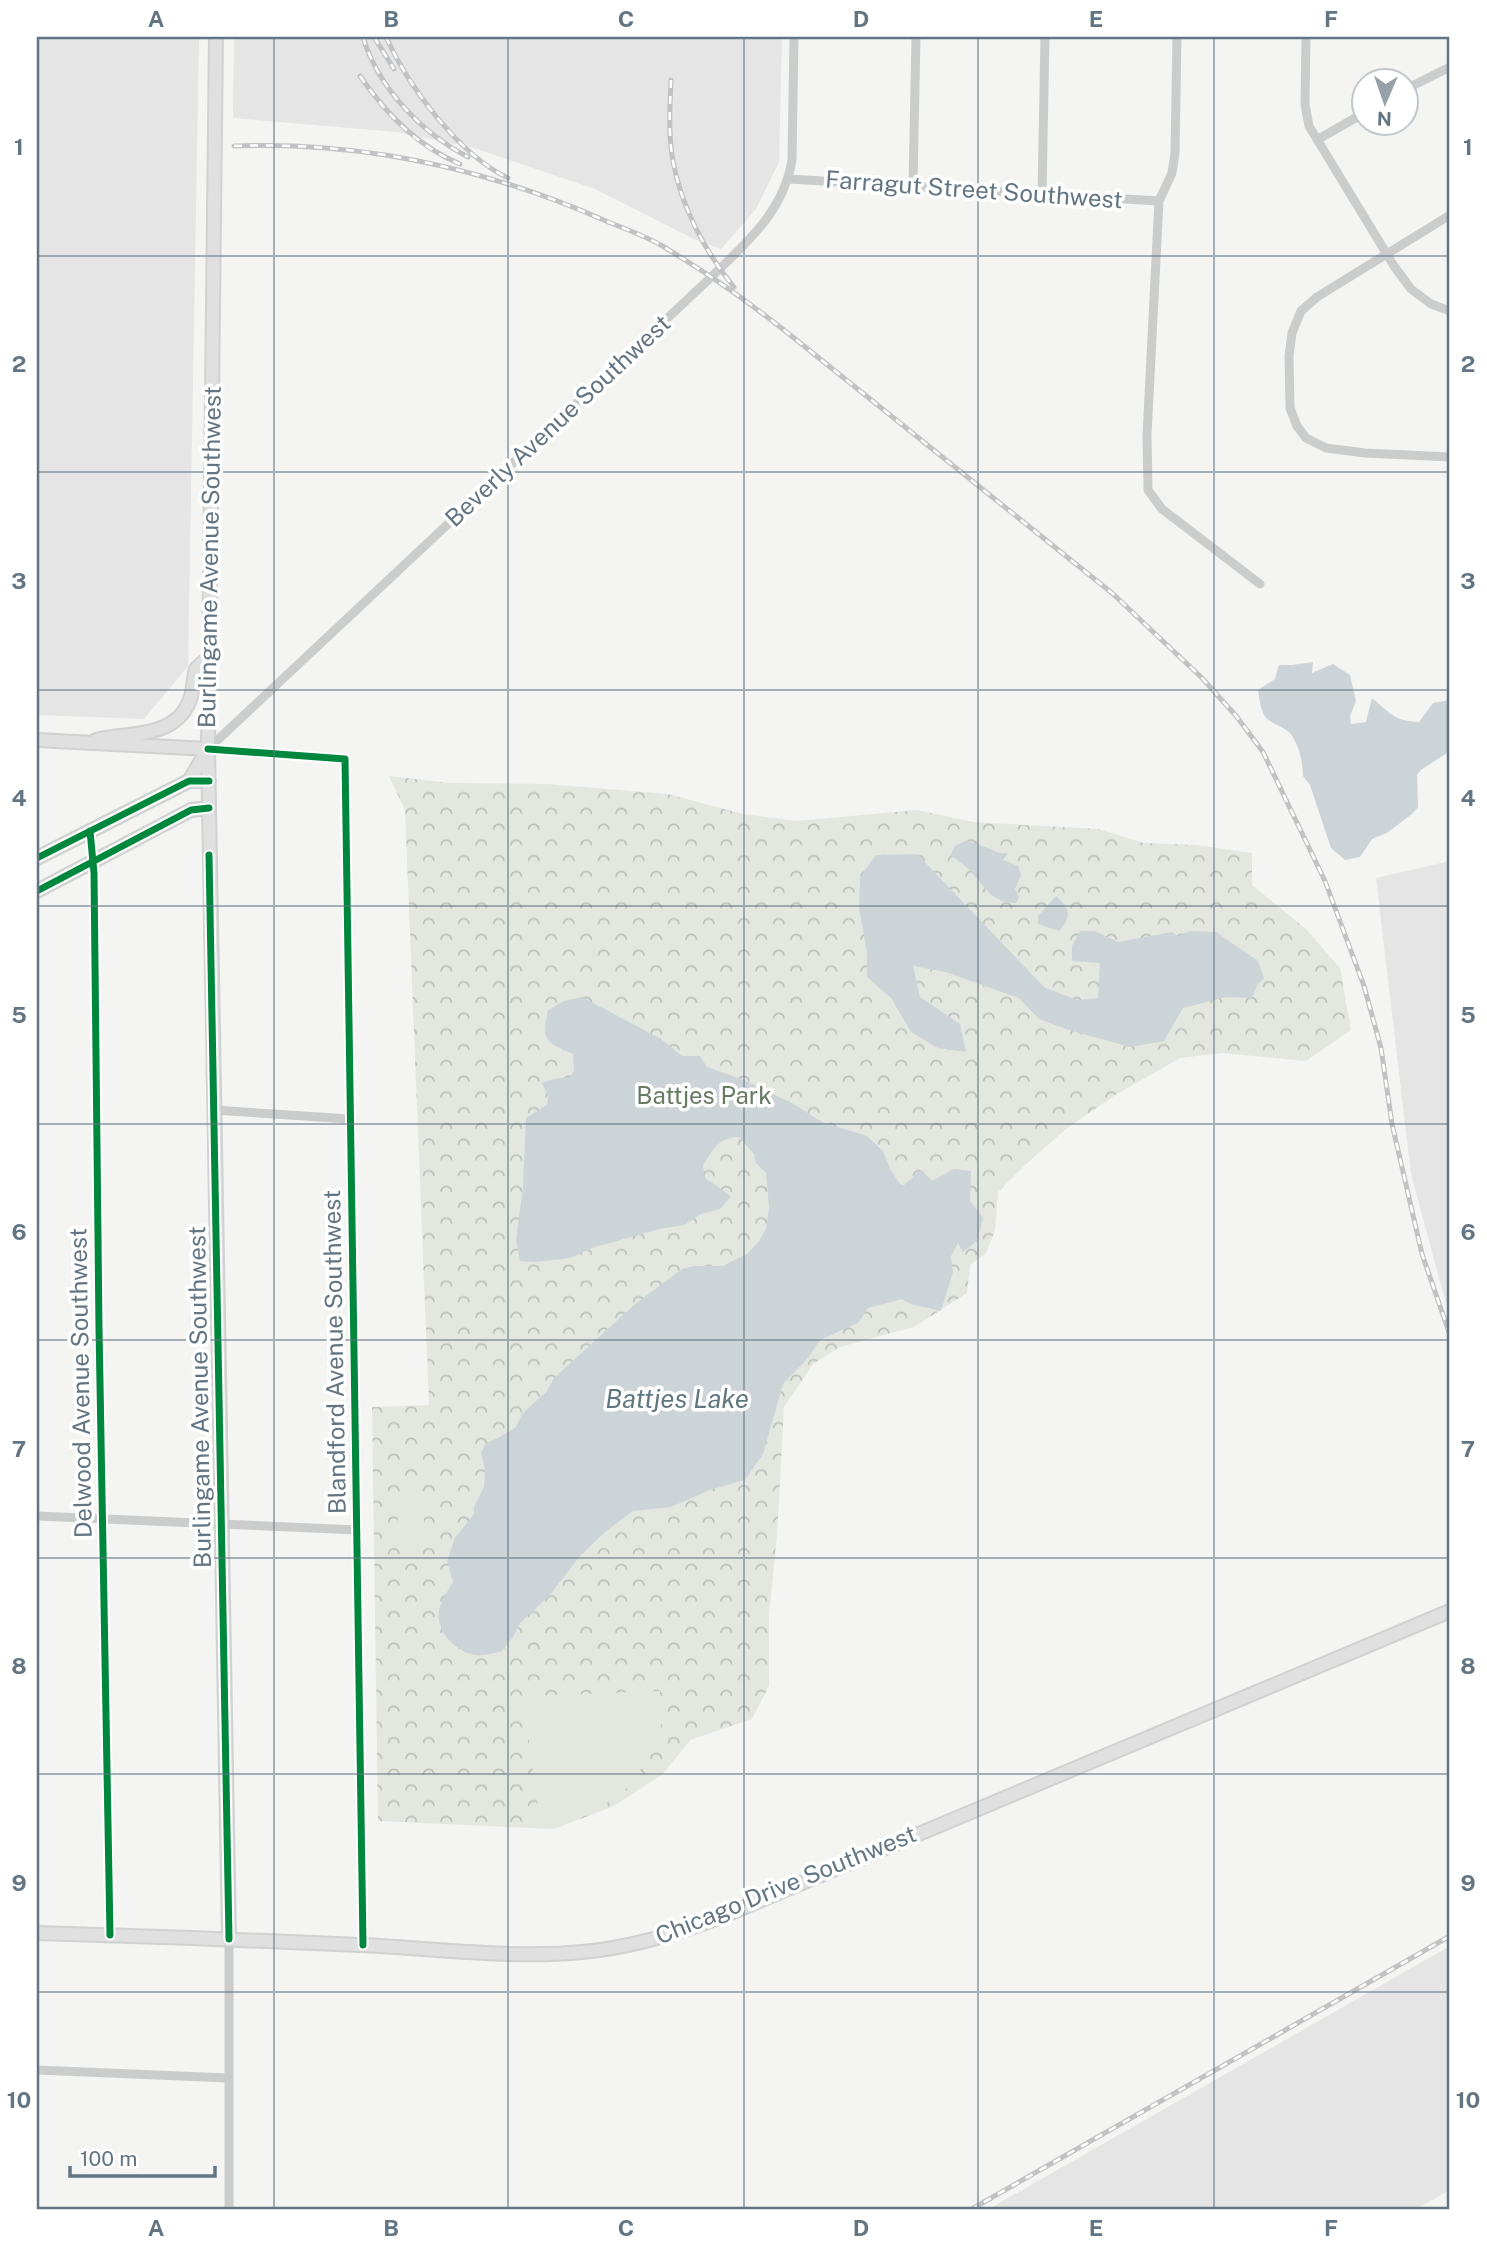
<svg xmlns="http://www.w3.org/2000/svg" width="1487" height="2247" viewBox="0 0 1487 2247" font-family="'Public Sans',sans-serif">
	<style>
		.built { fill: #e4e5e4 }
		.forest { fill: url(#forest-crowns) }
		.garden { fill: #e4e7e0 }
		.water { fill: #ccd4d7 }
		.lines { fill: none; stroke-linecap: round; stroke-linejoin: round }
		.secondary-casing { stroke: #d0d2d2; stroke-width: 16 }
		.street { stroke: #cbcdcd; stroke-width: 9 }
		.secondary { stroke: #e0e0e0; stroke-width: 12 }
		.rail-casing { stroke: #c0c2c3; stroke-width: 5 }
		.rail { stroke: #fff; stroke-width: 2.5; stroke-dasharray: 8; stroke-linecap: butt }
		.cycleway-casing { stroke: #fff; stroke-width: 11 }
		.cycleway { stroke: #00873e; stroke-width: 7 }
		.grid { fill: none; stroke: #637583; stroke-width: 2; stroke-opacity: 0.55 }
		.labels { text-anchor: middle; stroke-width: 7; stroke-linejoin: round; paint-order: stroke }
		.street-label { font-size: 24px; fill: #637583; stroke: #fff }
		.park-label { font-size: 24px; fill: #677a62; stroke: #fff }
		.water-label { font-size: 26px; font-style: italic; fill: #5f7780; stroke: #fff }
		.neatline { fill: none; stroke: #637583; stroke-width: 2.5 }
		.grid-label { font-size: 23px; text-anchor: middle; font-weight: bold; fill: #637583 }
	</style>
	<defs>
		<pattern id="forest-crowns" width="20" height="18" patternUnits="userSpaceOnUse" patternTransform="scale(1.75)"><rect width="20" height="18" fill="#e4e7e0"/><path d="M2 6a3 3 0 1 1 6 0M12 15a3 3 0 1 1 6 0" fill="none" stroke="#bcc0bb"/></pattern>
	</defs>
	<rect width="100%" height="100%" fill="#f4f4f2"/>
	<path class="built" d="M 37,37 L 199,37 L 188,666 L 144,719 L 37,715 Z
		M 234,37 L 782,37 L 779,162 L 756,209 L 721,249 L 694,239 L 595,189 L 471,147 L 396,132 L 233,118 Z
		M 1450,861 L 1450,1318 L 1411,1174 L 1376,878 Z
		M 1450,1946 L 1450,2190 L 1414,2210 L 987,2210 Z"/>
	<path class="forest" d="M 389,776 L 450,783 L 547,784 L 668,794 L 743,814 L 796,821 L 917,810 L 973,822 L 1098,829 L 1144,843 L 1197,845 L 1252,853 L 1252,885 L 1306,929 L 1340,968 L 1351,1030 L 1306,1061 L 1222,1053 L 1180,1058 L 1117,1094 L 1067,1128 L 1025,1165 L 998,1192 L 995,1230 L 986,1253 L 970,1265 L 967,1293 L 914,1327 L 840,1347 L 813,1364 L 784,1407 L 777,1536 L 769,1615 L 769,1686 L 752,1719 L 690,1740 L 663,1774 L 614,1806 L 554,1829 L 378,1821 L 372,1407 L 429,1405 L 405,810 Z"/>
	<path class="garden" d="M 398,1495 L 424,1495 L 424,1539 L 398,1539 Z
		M 660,1691 L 661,1726 L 645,1764 L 626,1789 L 607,1803 L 554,1826 L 540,1823 L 524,1703 L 531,1696 Z"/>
	<path class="water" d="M 1313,662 L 1312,673 L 1333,664 L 1350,675 L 1356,701 L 1350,716 L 1351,724 L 1366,722 L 1372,698 C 1390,713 1394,721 1419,722 L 1433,703 L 1450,700 L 1450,751 L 1421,770 L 1417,775 L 1418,807 L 1412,814 L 1387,833 L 1372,839 L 1360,857 L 1345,860 L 1331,848 L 1310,785 L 1303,776 C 1303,763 1299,744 1290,733 C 1282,725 1268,724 1263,713 C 1260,706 1259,697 1258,690 L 1275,679 L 1279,665 L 1292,665 Z
		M 967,840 L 1000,853 L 1008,853 L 1003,860 L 1018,866 L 1021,875 L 1015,889 L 1019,897 L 1016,903 C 992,904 983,884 968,869 C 963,863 956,861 951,854 L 955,846 Z
		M 917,854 L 1045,988 L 1078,1000 L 1098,998 L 1100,963 L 1072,961 L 1072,946 L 1080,931 L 1095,931 L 1118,942 L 1172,932 L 1178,936 L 1190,931 L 1216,932 L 1258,961 L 1264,978 L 1258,984 L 1252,998 L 1226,997 L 1183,1008 L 1164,1041 L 1130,1047 L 1069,1030 L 1039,1019 L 1019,998 L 946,972 L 913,966 L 920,997 L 960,1024 L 966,1052 L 938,1048 L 911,1032 L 891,998 L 867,977 L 867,952 L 859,908 L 860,877 L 876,855 Z
		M 1056,896 C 1071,909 1072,916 1059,931 L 1038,924 L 1038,916 Z
		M 582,997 L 661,1039 L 682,1056 L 700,1056 L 707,1067 L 744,1080 L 792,1103 L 822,1122 L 867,1136 L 883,1151 L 890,1169 L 902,1187 L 921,1170 L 932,1181 L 954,1169 L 971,1171 L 970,1201 L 983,1218 L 977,1241 L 963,1252 L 958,1243 L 951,1256 L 953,1272 L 941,1311 C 928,1307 912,1307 902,1299 L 868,1308 L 858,1323 L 820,1340 L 807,1359 L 783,1384 L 763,1454 L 745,1480 L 710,1490 L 671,1507 L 633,1511 L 605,1532 L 580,1556 L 549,1596 L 520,1623 L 513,1637 L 502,1651 C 493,1653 484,1656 475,1655 C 454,1651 433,1629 440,1607 C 443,1598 448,1590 453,1582 L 447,1561 L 455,1538 L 474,1514 L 474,1507 L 484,1487 L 485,1470 L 481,1452 L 486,1443 L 500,1437 L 516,1427 L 522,1414 L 546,1392 L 554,1378 L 634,1305 L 682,1269 L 694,1266 L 723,1266 L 748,1253 L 760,1240 L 766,1229 L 769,1207 L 766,1173 L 755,1162 L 754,1154 L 739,1137 C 720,1136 711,1151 703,1166 L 705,1178 L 731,1196 L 720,1209 L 701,1214 L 684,1225 L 659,1229 L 592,1248 L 570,1258 L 535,1262 L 520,1261 L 516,1240 L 523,1187 L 526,1118 L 547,1105 L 548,1096 L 542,1083 L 553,1079 L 570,1077 L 574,1070 L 573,1054 C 545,1042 542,1041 548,1010 L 564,1001 Z"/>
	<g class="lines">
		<g class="secondary-casing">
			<path id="secondary" d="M 216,37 L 208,749 L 229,1939
				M 37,740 L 208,749
				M 96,740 C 127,732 174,739 189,702 C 194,692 193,677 196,669 C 198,666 205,661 208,658
				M 189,781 L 208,749
				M 37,858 L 189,781 L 209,781
				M 37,891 L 191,810 L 209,808
				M 37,1933 C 145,1936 252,1940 360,1945 C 433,1948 509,1959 582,1952 C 630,1948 676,1934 721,1917 L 1450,1611"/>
		</g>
		<path class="street" d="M 1177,37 L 1175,153 L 1172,173 L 1159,201 L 1147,435 L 1148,490 L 1162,509 L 1260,584
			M 1306,37 L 1305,104 L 1309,126 L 1394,266 L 1411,289 L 1431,304 L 1450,311
			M 1406,89 L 1450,67
			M 1317,140 L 1364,113
			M 789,179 L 1159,201
			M 913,185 L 916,37
			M 1042,194 L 1045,37
			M 1450,215 L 1317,297 L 1301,311 L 1292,333 L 1289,356 L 1290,408 L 1297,426 L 1306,438 L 1326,448 L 1365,453 L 1450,457
			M 208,749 L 345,759 L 363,1945
			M 208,749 L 706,282 C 744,245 783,214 792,160 L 794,37
			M 90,831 L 94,873 L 99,1328 L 110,1935
			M 214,1110 L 350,1119
			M 37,1516 L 358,1530
			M 229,1939 L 229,2210
			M 37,2070 L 228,2078"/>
		<use href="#secondary" class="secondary"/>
		<g class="rail-casing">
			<path id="rail" d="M 363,37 C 378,88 422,133 468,157
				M 374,37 L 394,69
				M 386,37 C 408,86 459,155 508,178
				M 360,76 C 386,114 417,146 460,164
				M 671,80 C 670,107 668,134 673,161 C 681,206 705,252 734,287
				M 234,146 C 363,141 488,169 606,221 C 625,229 646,236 664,247 C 709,274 753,305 794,338 L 1112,593 L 1202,678 L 1237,717 L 1263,752 L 1325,881 L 1364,986 L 1381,1048 L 1392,1124 L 1422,1254 L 1450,1335
				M 970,2210 L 1450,1936"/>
		</g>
		<use href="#rail" class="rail"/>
		<g class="cycleway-casing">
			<path id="cycleway" d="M 208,749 L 345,759 L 363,1945
				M 90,831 L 94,873 L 99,1328 L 110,1935
				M 209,855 L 229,1939
				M 37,858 L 189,781 L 209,781
				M 37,891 L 191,810 L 209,808"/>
		</g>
		<use href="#cycleway" class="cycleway"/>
	</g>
	<path class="grid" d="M 274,37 L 274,2210M 508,37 L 508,2210M 744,37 L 744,2210M 978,37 L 978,2210M 1214,37 L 1214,2210M 37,256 L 1450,256M 37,472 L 1450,472M 37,690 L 1450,690M 37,906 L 1450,906M 37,1124 L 1450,1124M 37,1340 L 1450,1340M 37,1558 L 1450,1558M 37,1774 L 1450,1774M 37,1992 L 1450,1992"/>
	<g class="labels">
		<g class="street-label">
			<text transform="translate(974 190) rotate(4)" y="8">Farragut Street Southwest</text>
			<text transform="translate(558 421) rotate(-43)" y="8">Beverly Avenue Southwest</text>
			<text transform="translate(210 557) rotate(-89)" y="8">Burlingame Avenue Southwest</text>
			<text transform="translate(335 1352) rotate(-91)" y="8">Blandford Avenue Southwest</text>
			<text transform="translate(81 1383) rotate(-91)" y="8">Delwood Avenue Southwest</text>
			<text transform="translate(200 1397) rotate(-91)" y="8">Burlingame Avenue Southwest</text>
			<text transform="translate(786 1885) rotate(-22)" y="8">Chicago Drive Southwest</text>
		</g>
		<g class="park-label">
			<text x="704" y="1104">Battjes Park</text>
		</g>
		<g class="water-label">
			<text x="677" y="1408">Battjes Lake</text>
		</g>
	</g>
	<rect width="1487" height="2247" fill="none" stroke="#ffffff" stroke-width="77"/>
	<g transform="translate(1385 102) rotate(182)"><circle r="33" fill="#ffffff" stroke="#c1c8cd" stroke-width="2"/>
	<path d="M0-5L12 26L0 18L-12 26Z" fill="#96a1aa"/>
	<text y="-10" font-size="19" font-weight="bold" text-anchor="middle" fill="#637583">N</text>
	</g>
	<path d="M70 2166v10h145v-10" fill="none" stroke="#637583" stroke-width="3.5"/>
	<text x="80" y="2166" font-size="21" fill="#637583" stroke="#ffffff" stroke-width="5" paint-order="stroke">100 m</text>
	<rect x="38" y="38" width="1410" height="2170" class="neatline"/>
	<g class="grid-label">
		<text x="156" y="27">A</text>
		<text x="391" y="27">B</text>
		<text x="626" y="27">C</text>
		<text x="861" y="27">D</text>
		<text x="1096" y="27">E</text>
		<text x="1331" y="27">F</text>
		<text x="19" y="155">1</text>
		<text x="1468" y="155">1</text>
		<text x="19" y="372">2</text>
		<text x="1468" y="372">2</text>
		<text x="19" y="589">3</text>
		<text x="1468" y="589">3</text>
		<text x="19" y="806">4</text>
		<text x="1468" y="806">4</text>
		<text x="19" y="1023">5</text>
		<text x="1468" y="1023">5</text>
		<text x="19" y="1240">6</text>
		<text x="1468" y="1240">6</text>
		<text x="19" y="1457">7</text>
		<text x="1468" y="1457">7</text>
		<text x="19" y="1674">8</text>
		<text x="1468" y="1674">8</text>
		<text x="19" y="1891">9</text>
		<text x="1468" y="1891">9</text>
		<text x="19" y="2108">10</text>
		<text x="1468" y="2108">10</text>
		<text x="156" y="2236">A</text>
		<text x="391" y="2236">B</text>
		<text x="626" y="2236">C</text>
		<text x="861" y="2236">D</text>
		<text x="1096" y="2236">E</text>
		<text x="1331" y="2236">F</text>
	</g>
</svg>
